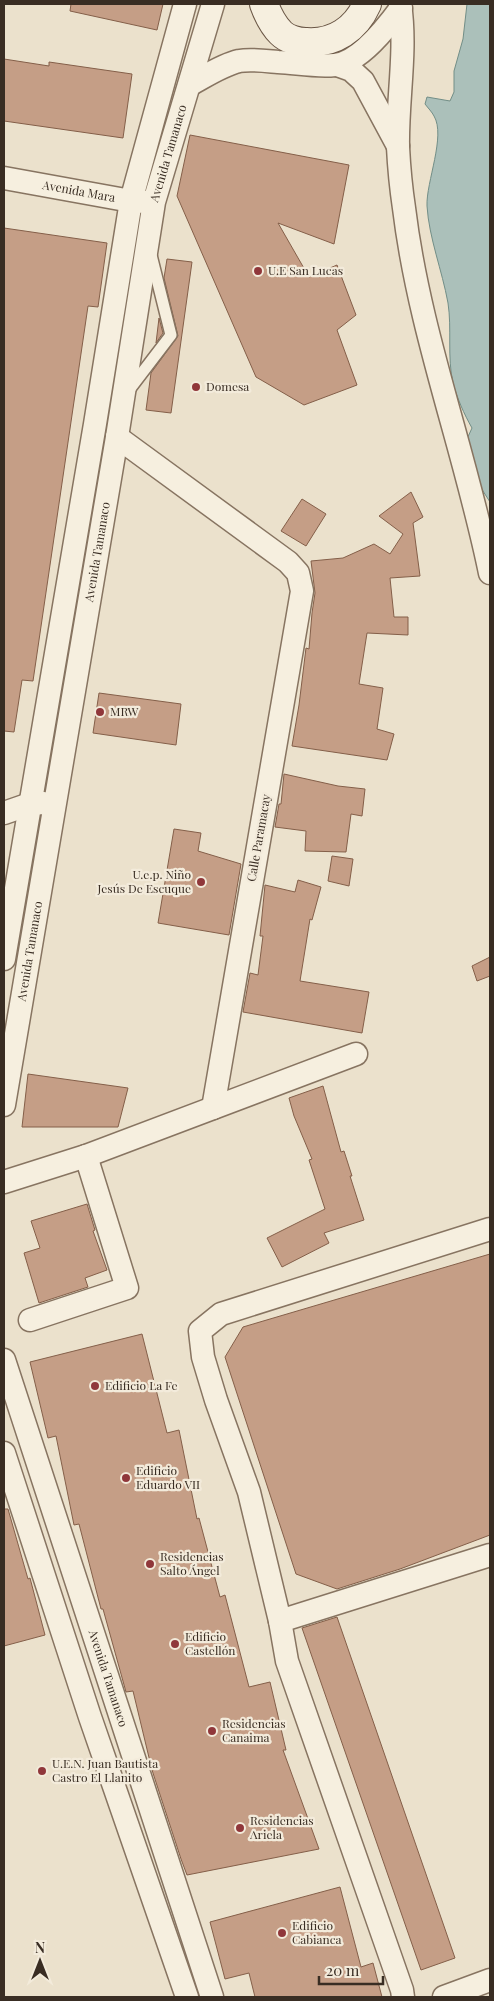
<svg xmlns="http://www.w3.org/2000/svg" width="494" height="2001" viewBox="0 0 494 2001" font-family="'Playfair Display',serif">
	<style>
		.water { fill: #abc0ba; stroke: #728e87 }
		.building { fill: #c59e86; stroke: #845f49 }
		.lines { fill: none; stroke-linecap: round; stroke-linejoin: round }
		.lane-casing { stroke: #877461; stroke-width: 14 }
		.street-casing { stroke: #877461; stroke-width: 25 }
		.secondary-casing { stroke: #695544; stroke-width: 30 }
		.lane { stroke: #f6efdf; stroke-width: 11 }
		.street { stroke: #f6efdf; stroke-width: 22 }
		.secondary { stroke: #f6efdf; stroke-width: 28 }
		.poi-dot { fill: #90373a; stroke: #f3ebdb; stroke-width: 2 }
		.labels { text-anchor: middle; stroke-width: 4.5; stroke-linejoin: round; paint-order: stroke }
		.street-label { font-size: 12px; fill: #392d23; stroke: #f3ebdb }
		.poi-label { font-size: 12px; fill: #392d23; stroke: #f3ebdb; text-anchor: start }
	</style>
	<rect width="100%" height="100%" fill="#ebe1cc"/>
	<path class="water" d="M 467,4 L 490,4 L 490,502 L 474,477 L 467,439 L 472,428 C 464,414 457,398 453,383 C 447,357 452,329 448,303 C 442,270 429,238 427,206 C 426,182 446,136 434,116 C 432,112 428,108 425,104 L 427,97 L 450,101 L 454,92 L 454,71 L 463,39 Z"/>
	<path class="building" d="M 71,4 L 163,4 L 157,30 L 70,11 Z
		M 4,59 L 49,66 L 49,62 L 132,74 L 123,138 L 4,121 Z
		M 190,135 L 349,165 L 334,244 L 278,223 L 309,277 L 337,265 L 356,315 L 337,330 L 357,385 L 304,405 L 256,377 L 177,196 Z
		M 4,228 L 107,243 L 98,307 L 88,306 L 33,681 L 22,680 L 14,732 L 4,731 Z
		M 167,259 L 192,262 L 171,413 L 146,410 L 151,373 L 178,336 L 164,278 Z
		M 159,318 L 163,333 L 156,343 Z
		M 411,492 L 423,517 L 413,523 L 420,576 L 390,578 L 394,617 L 408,617 L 408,635 L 367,633 L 359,684 L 383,688 L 377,729 L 394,734 L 387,760 L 292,746 L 299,705 L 306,648 L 309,649 L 312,613 L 315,593 L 311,561 L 343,558 L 374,544 L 390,554 L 403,534 L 379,516 Z
		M 302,499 L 326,514 L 306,546 L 281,531 Z
		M 99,693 L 181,704 L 176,745 L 93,733 Z
		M 284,774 L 338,786 L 365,789 L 362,816 L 351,814 L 346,852 L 305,851 L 306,831 L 275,827 L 279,804 L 281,804 Z
		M 174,829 L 201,833 L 198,851 L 241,864 L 229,935 L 158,923 Z
		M 332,856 L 353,859 L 349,886 L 328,881 Z
		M 298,880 L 321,887 L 312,920 L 310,919 L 300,981 L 369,992 L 362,1033 L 243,1012 L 250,973 L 258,975 L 263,936 L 260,936 L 265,885 L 295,892 Z
		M 490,957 L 490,976 L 477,981 L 472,966 Z
		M 28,1074 L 128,1088 L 118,1127 L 22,1127 Z
		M 323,1086 L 341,1152 L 344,1151 L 352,1176 L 350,1176 L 364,1220 L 324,1233 L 329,1243 L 282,1267 L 267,1238 L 325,1209 L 309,1160 L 312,1159 L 294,1116 L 289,1098 Z
		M 87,1204 L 95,1230 L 93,1231 L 107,1270 L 85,1278 L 88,1287 L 39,1303 L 24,1253 L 40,1248 L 31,1221 Z
		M 490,1254 L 490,1535 L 400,1569 L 337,1589 L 296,1574 L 225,1357 L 243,1327 Z
		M 142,1334 L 167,1433 L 179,1430 L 197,1519 L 199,1518 L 220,1597 L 225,1595 L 249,1687 L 270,1682 L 286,1750 L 283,1750 L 319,1849 L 187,1875 L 181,1859 L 152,1770 L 133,1691 L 126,1692 L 103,1609 L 101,1609 L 79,1524 L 74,1525 L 56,1436 L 48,1438 L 30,1362 Z
		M 4,1509 L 8,1509 L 28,1579 L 30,1578 L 45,1635 L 4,1646 Z
		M 337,1617 L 455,1958 L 421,1970 L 302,1628 Z
		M 340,1887 L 361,1967 L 373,1963 L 382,1997 L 255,1997 L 249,1973 L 225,1979 L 210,1922 Z"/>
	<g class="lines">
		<g class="lane-casing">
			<path id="lane" d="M 129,390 L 171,335 L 151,255"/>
		</g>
		<g class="street-casing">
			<g id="street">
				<path d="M 400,4 C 407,51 397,100 398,147 C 399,167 401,188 404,208 C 419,332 465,450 490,573"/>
				<path d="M 337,65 L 351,70 L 363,81 L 398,146"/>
				<path d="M 191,84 C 206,76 222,65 239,61 C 251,59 266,61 278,62 C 297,63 316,67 335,65 C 360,62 387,27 401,8"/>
				<path id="s1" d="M 4,178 L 131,201 L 146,202"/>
				<path d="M 117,437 L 288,562 L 298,573 L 302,591 L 213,1108"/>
				<path d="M 4,813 L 30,804 L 44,803"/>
				<path d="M 4,959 L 95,424 L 131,201 L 185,4"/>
				<path id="s2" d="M 4,1105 L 117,437 L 154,202 L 213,4"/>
				<path d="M 4,1182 L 86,1156 L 356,1054"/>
				<path d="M 30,1320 L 127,1288 L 86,1156"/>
				<path id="s3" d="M 4,1360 L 212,1997"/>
				<path d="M 4,1453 L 90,1717 L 187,1997"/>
				<path d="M 280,1621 L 490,1555"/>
				<path d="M 403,1997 L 402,1990 L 287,1661 L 280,1621 L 249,1492 L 216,1400 L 203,1357 L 200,1331 L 221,1314 L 490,1229"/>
				<path d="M 444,1997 L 490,1980"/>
			</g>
		</g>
		<g class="secondary-casing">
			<path id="secondary" d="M 264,4 C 268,15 273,25 281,33 C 287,39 298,42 306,42 C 334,44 356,29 367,4"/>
		</g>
		<use href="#lane" class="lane"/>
		<use href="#street" class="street"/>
		<use href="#secondary" class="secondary"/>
	</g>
	<g class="poi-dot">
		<circle cx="258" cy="271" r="5"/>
		<circle cx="196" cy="387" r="5"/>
		<circle cx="100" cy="712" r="5"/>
		<circle cx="201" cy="882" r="5"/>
		<circle cx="95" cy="1386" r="5"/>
		<circle cx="126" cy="1478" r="5"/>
		<circle cx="150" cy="1564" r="5"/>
		<circle cx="175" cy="1644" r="5"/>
		<circle cx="212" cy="1731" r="5"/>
		<circle cx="42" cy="1771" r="5"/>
		<circle cx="240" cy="1828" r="5"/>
		<circle cx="282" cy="1933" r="5"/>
	</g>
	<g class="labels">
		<g class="street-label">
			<text dy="4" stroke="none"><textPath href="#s2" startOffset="966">Avenida Tamanaco</textPath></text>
			<text dy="4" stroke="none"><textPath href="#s1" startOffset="76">Avenida Mara</textPath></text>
			<text dy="4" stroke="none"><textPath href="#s2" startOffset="561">Avenida Tamanaco</textPath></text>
			<text transform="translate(259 838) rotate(-80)" y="4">Calle Paramacay</text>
			<text dy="4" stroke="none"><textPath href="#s2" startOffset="156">Avenida Tamanaco</textPath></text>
			<text dy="4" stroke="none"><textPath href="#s3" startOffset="335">Avenida Tamanaco</textPath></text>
		</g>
		<g class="poi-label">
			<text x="268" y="275">U.E San Lucas</text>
			<text x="206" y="391">Domesa</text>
			<text x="110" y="716">MRW</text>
			<text x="191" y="879" text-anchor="end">U.e.p. Niño<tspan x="191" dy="14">Jesús De Escuque</tspan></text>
			<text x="105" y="1390">Edificio La Fe</text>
			<text x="136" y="1475">Edificio<tspan x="136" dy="14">Eduardo VII</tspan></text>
			<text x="160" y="1561">Residencias<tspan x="160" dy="14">Salto Ángel</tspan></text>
			<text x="185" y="1641">Edificio<tspan x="185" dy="14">Castellón</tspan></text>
			<text x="222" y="1728">Residencias<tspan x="222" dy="14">Canaima</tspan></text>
			<text x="52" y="1768">U.E.N. Juan Bautista<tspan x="52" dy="14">Castro El Llanito</tspan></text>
			<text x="250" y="1825">Residencias<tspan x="250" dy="14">Ariela</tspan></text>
			<text x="292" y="1930">Edificio<tspan x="292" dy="14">Cabianca</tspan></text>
		</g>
	</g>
	<rect width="494" height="2001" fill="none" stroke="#392d23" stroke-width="10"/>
	<g transform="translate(40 1961)" stroke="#f3ebdb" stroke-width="4" paint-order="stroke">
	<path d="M0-4L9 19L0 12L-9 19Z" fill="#392d23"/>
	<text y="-8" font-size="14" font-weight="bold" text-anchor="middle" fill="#392d23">N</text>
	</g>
	<path d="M319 1976v8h64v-8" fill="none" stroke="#392d23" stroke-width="2.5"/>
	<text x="326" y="1976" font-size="15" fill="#392d23" stroke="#f3ebdb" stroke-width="4" paint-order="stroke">20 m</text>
</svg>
